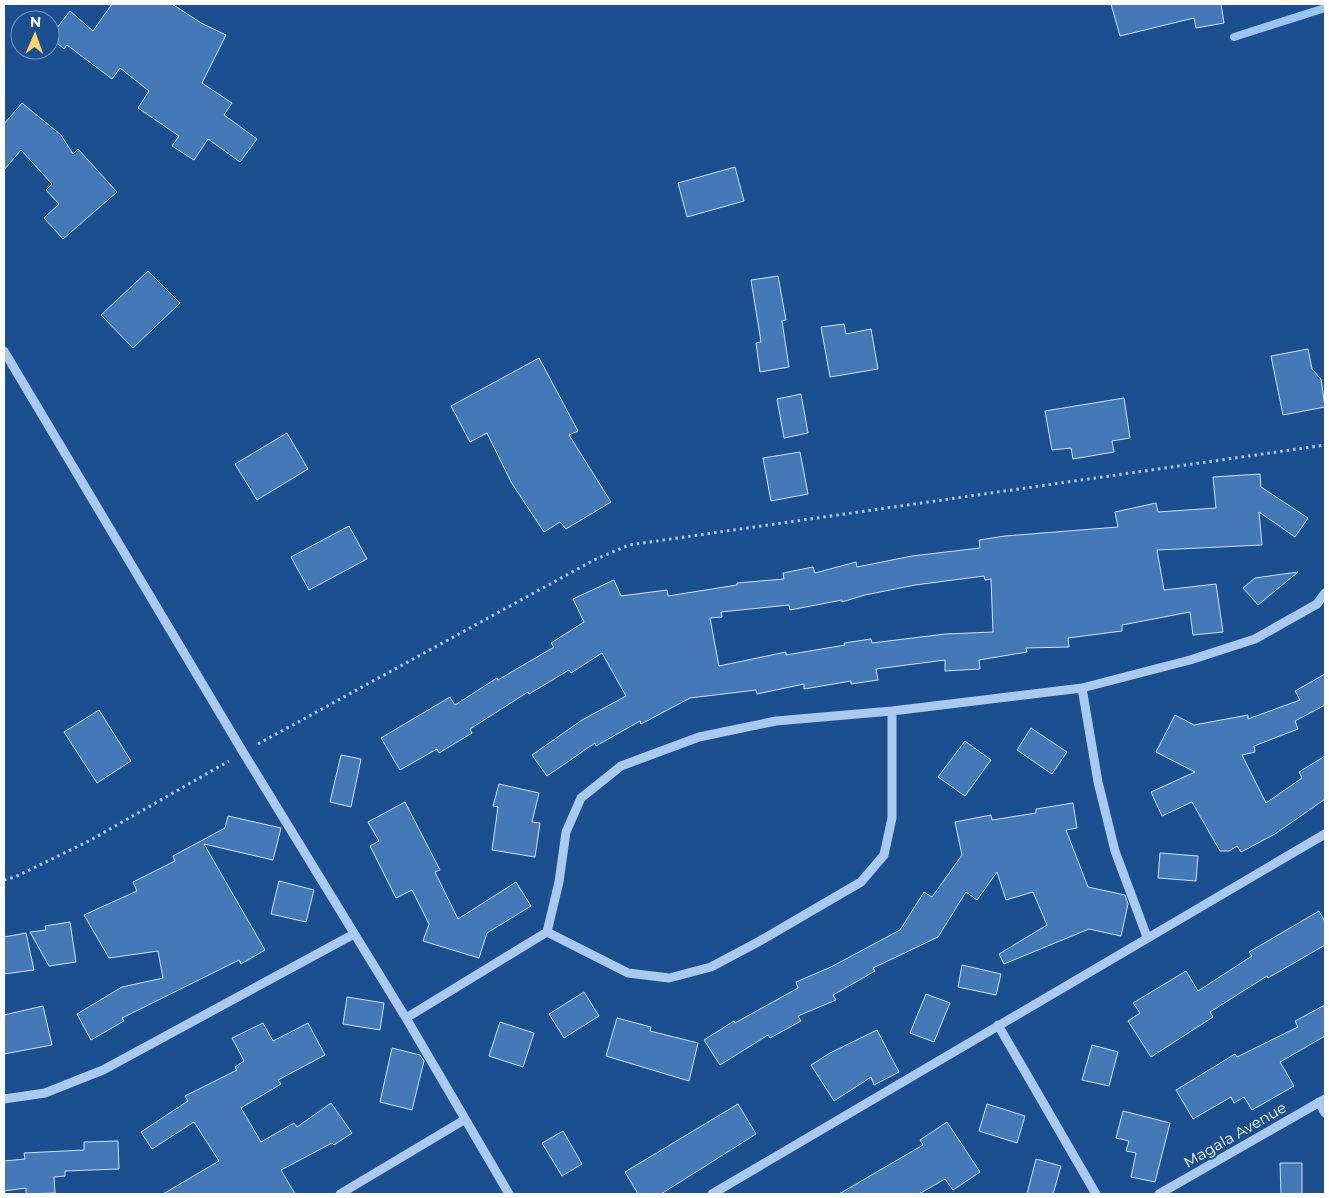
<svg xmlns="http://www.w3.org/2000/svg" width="1329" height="1198" viewBox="0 0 1329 1198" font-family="Montserrat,sans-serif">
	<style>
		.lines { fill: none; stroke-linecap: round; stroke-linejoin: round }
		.stream { stroke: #9cc4f0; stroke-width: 8 }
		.building { fill: #4478b7; stroke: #cfe3fa; fill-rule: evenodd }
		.path { stroke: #a9c9ee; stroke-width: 3; stroke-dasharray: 2.5 4; stroke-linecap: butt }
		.minor { stroke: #a9c9ee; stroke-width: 9 }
		.labels { text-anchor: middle; stroke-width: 4; stroke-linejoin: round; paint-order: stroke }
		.street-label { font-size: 15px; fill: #fff; stroke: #1b4f8f }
	</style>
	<rect width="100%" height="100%" fill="#1b4f8f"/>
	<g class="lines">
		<path class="stream" d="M 1234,37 L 1325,8"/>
	</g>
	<path class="building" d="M 112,4 L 172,4 L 201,23 L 226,35 L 202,83 L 232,103 L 224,115 L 257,139 L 240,162 L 208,139 L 194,160 L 172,146 L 179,136 L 138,108 L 149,91 L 120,68 L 112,79 L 67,45 L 64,49 L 50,37 L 70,11 L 93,31 Z
		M 1111,4 L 1221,4 L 1224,23 L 1196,28 L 1194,18 L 1120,36 Z
		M 22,103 L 61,135 L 73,154 L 78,149 L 117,192 L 63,239 L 44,218 L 59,204 L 46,190 L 52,184 L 21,150 L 4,170 L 4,124 Z
		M 735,167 L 744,201 L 687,217 L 678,183 Z
		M 148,271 L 180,303 L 133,348 L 101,315 Z
		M 778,276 L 786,320 L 782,321 L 789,367 L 760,372 L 756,343 L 761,342 L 751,280 Z
		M 844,324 L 846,334 L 871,329 L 878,369 L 830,377 L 821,327 Z
		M 1308,349 L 1312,369 L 1321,379 L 1325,407 L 1283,415 L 1271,356 Z
		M 539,358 L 578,431 L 569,435 L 611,502 L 566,529 L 560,522 L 544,532 L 511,482 L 487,433 L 470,442 L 451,406 Z
		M 801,394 L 808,433 L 784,438 L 777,399 Z
		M 1124,398 L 1130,438 L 1112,441 L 1114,452 L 1073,459 L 1071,448 L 1052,450 L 1045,411 Z
		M 287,433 L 308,469 L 257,500 L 235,464 Z
		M 800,452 L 808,494 L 771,501 L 763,458 Z
		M 1260,474 L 1261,487 L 1308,518 L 1295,537 L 1259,512 L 1262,545 L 1157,550 L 1164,590 L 1216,584 L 1223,632 L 1193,635 L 1190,612 L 1122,625 L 1122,631 L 1068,638 L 1069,647 L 1026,648 L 1027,652 L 979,660 L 980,669 L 945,671 L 945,660 L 876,669 L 878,680 L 851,684 L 851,681 L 804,689 L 804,684 L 757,694 L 756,690 L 690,698 L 641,724 L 640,721 L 596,746 L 595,743 L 547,776 L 532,755 L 582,720 L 626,696 L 602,653 L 571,673 L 569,670 L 529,694 L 528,692 L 470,729 L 472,733 L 439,753 L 437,749 L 400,770 L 381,738 L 450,697 L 455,705 L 497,678 L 498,680 L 554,647 L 551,643 L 584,622 L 573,599 L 614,580 L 621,596 L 667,590 L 668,596 L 737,585 L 737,583 L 784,579 L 783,573 L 813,567 L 815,573 L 856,562 L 857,567 L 912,556 L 980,548 L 979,540 L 1005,536 L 1118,527 L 1115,512 L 1156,503 L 1158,512 L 1216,508 L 1213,477 ZM 984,576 L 985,580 L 991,579 L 993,632 L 945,634 L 872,643 L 871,639 L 844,643 L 845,645 L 786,655 L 786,652 L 719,666 L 710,618 L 722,617 L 721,612 L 789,605 L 790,610 L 842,600 L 842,602 L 865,595 L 915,585 Z
		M 349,526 L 367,559 L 309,590 L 291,557 Z
		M 1298,572 L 1258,605 L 1243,588 L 1255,578 Z
		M 1325,674 L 1325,705 L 1295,721 L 1298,729 L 1254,746 L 1255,752 L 1242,755 L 1266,803 L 1302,778 L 1299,772 L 1325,756 L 1325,799 L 1275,834 L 1241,852 L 1237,846 L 1229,851 L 1220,851 L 1192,802 L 1162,816 L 1151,792 L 1195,772 L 1156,752 L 1175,715 L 1194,725 L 1248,715 L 1248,719 L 1300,700 L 1295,691 Z
		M 99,710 L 131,761 L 97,783 L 64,732 Z
		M 1031,728 L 1067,752 L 1052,774 L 1017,750 Z
		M 965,741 L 991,760 L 965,796 L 938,777 Z
		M 341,755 L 361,759 L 351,807 L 330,802 Z
		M 499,784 L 539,793 L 532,822 L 540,823 L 535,857 L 492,850 L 498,807 L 493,806 Z
		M 405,802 L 440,870 L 435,872 L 458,919 L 516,882 L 531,906 L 487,933 L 479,958 L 423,941 L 429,924 L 412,890 L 396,898 L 370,846 L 379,841 L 368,822 Z
		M 1073,803 L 1077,828 L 1066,830 L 1088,887 L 1125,895 L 1128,904 L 1121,936 L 1089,929 L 1004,964 L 999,954 L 1047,925 L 1033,892 L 1006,900 L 997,872 L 977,900 L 966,892 L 938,937 L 873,968 L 875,971 L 833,995 L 836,1000 L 798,1016 L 801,1021 L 770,1038 L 768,1035 L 720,1065 L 704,1040 L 734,1021 L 735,1023 L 798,988 L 796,982 L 831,967 L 900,930 L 924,892 L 932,897 L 962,855 L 955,822 L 991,815 L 992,820 L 1036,813 L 1036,809 Z
		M 228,816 L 281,828 L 273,860 L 204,844 L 265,950 L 241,964 L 239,960 L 122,1018 L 124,1021 L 91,1040 L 77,1014 L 122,987 L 163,978 L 158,951 L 109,958 L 84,915 L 137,891 L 133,882 L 175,861 L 173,856 L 225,828 Z
		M 1160,853 L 1198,856 L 1196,881 L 1158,878 Z
		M 279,881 L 314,890 L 306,922 L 271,914 Z
		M 1319,911 L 1325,922 L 1325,945 L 1268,978 L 1267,976 L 1210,1012 L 1213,1017 L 1151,1057 L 1128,1021 L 1140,1013 L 1133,1003 L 1186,971 L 1198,991 L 1252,956 L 1249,952 Z
		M 70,922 L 76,962 L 49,966 L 30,932 L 46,930 L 45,926 Z
		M 26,933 L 34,970 L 4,974 L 4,937 Z
		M 962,965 L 1001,974 L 996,995 L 958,987 Z
		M 584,992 L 599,1016 L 564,1038 L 549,1014 Z
		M 926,994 L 950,1003 L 934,1042 L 910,1033 Z
		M 347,997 L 384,1003 L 380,1030 L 343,1024 Z
		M 1325,1005 L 1325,1036 L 1280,1062 L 1294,1086 L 1252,1110 L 1244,1097 L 1234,1103 L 1231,1097 L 1193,1119 L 1176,1090 L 1235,1054 L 1237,1057 L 1298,1027 L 1295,1021 Z
		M 43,1006 L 52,1045 L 4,1054 L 4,1015 Z
		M 617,1018 L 651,1027 L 650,1031 L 698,1043 L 689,1081 L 606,1056 Z
		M 500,1022 L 534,1033 L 523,1067 L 489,1056 Z
		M 263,1023 L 273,1041 L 308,1023 L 325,1055 L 278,1080 L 281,1084 L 241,1108 L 261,1142 L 294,1123 L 297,1127 L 331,1103 L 352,1133 L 334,1145 L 332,1143 L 281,1170 L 295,1194 L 163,1194 L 219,1161 L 194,1122 L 152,1149 L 141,1132 L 188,1101 L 185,1096 L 237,1070 L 235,1067 L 244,1061 L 232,1038 Z
		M 877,1030 L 899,1072 L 874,1085 L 871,1077 L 834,1101 L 811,1065 L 830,1053 Z
		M 1092,1045 L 1118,1052 L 1109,1086 L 1082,1080 Z
		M 392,1048 L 420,1055 L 424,1061 L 412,1110 L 380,1102 Z
		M 738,1104 L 756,1134 L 661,1194 L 638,1194 L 625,1172 Z
		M 987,1104 L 1025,1116 L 1017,1143 L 979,1131 Z
		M 1123,1111 L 1170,1123 L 1155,1182 L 1131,1177 L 1136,1153 L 1126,1151 L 1129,1141 L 1116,1138 Z
		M 947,1122 L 980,1172 L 953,1190 L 945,1179 L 919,1194 L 839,1194 L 923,1145 L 920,1140 Z
		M 563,1131 L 582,1164 L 562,1176 L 542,1143 Z
		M 118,1141 L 119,1169 L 65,1171 L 65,1176 L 54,1177 L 55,1193 L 26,1194 L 26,1188 L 4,1191 L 4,1161 L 25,1159 L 24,1153 L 84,1150 L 84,1142 Z
		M 1036,1159 L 1061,1166 L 1053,1194 L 1027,1194 Z
		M 1280,1163 L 1302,1163 L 1302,1194 L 1281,1194 Z"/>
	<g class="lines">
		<path class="path" d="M 258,744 L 594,560 L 629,545 L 1325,445
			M 4,880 L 15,877 L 89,841 L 229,761"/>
		<path class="minor" d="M 4,351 L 243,752 L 406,1018 L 509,1194
			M 1082,688 L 1098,782 L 1115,851 L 1147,937
			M 547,932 L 628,973 L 669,978 L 711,967 L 758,942 L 861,882 L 884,855 L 892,818 L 892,711
			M 406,1018 L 547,932 L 559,882 L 566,832 L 581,798 L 621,766 L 699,737 L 776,721 L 892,711 L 1082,688 L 1190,660 L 1255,639 L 1317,604 L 1325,593
			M 998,1025 L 1096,1194
			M 4,1099 L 45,1093 L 103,1070 L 354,934
			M 1319,1102 L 1325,1113
			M 340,1194 L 464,1120
			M 712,1194 L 1325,834
			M 1159,1194 L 1325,1099"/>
	</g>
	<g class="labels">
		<g class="street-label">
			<text transform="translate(1235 1135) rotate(-30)" y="5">Magala Avenue</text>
		</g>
	</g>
	<rect width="1329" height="1198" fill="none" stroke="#ffffff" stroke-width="10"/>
	<g transform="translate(35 35) rotate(2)"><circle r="24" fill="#1b4f8f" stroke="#7695bc"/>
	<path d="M0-4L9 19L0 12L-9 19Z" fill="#ffd166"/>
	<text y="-8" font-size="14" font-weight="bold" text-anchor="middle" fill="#ffffff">N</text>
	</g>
</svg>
